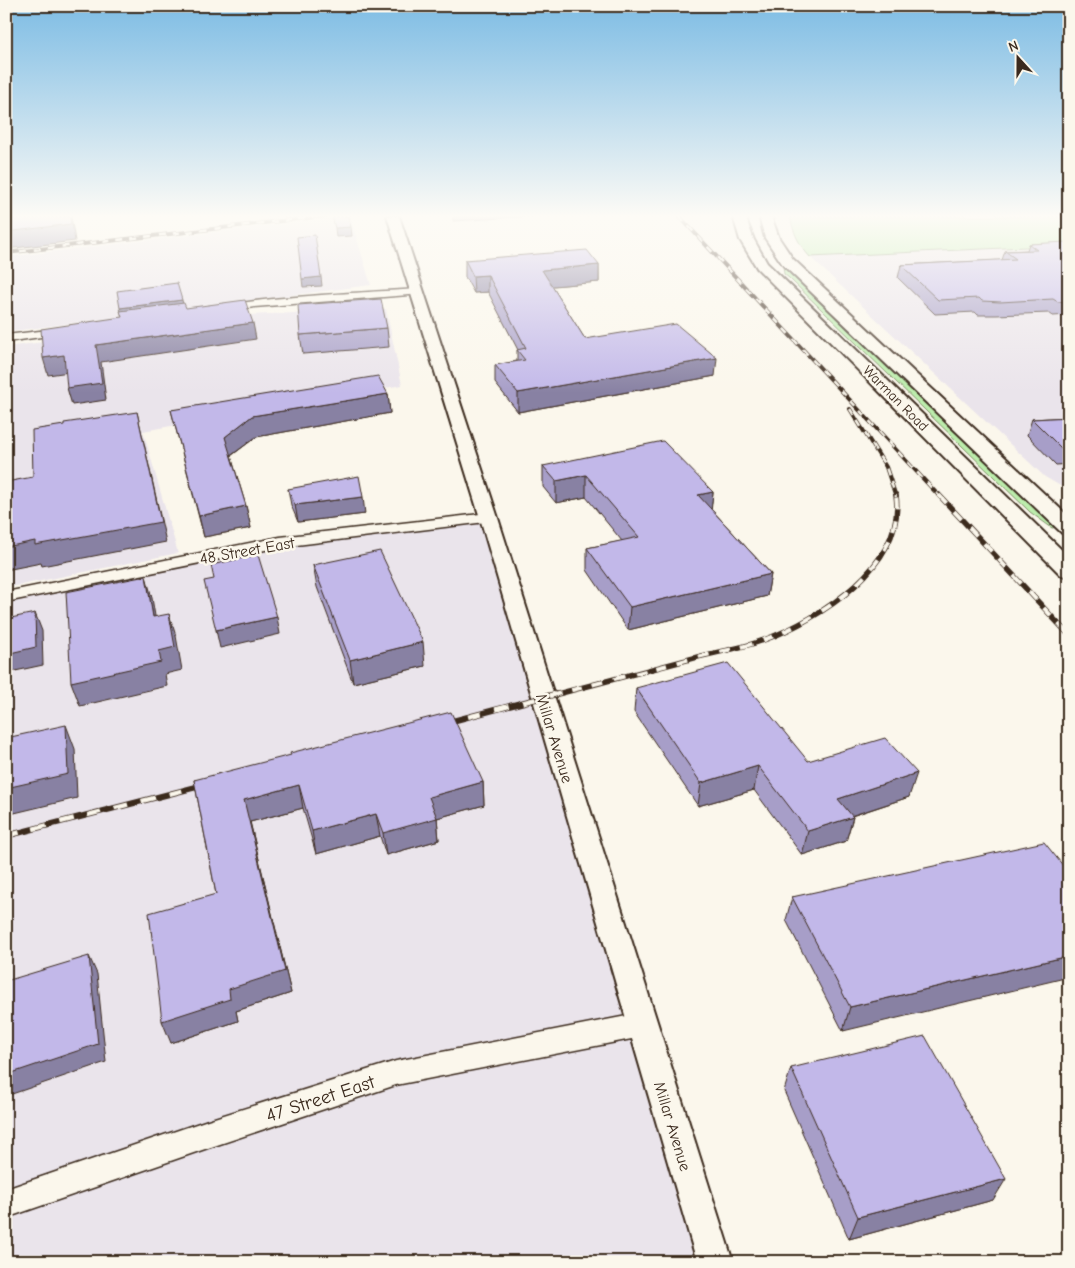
<svg xmlns="http://www.w3.org/2000/svg" width="1075" height="1268" viewBox="0 0 1075 1268" font-family="'Comic Neue',sans-serif">
	<style>
		.built { fill: #eae4eb }
		.green { fill: #bcedac; stroke: #7c8c65 }
		.lines { fill: none; stroke-linecap: round; stroke-linejoin: round }
		.minor-casing { stroke: #3b2a1e; stroke-width: 3 }
		.tertiary-casing { stroke: #3b2a1e; stroke-width: 4 }
		.secondary-casing { stroke: #3b2a1e; stroke-width: 4 }
		.minor { fill: #fbf7ec; fill-rule: evenodd }
		.tertiary { fill: #fbf7ec; fill-rule: evenodd }
		.secondary { fill: #fbf7ec; fill-rule: evenodd }
		.rail-far2-casing { stroke: #3b2a1e; stroke-width: 4 }
		.rail-far1-casing { stroke: #3b2a1e; stroke-width: 5.5 }
		.rail-casing { stroke: #3b2a1e; stroke-width: 6 }
		.rail-far2 { stroke: #fbf7ec; stroke-width: 2.5; stroke-dasharray: 7; stroke-linecap: butt }
		.rail-far1 { stroke: #fbf7ec; stroke-width: 4; stroke-dasharray: 11; stroke-linecap: butt }
		.rail { stroke: #fbf7ec; stroke-width: 4.5; stroke-dasharray: 14; stroke-linecap: butt }
		.wall { fill: #a79ec8; stroke: #3b2a1e }
		.shaded-wall { fill: #8881a3; stroke: #3b2a1e }
		.building { fill: #c2b8e9; stroke: #3b2a1e }
		.labels { text-anchor: middle; stroke-width: 5; stroke-linejoin: round; paint-order: stroke }
		.far-street-label { font-size: 14px; fill: #3b2a1e; stroke: #fbf7ec }
		.street-label { font-size: 16px; fill: #3b2a1e; stroke: #fbf7ec }
		.near-street-label { font-size: 19px; fill: #3b2a1e; stroke: #fbf7ec }
	</style>
	<rect width="100%" height="100%" fill="#fbf7ec"/>
	<filter id="ink" filterUnits="userSpaceOnUse"><feTurbulence type="fractalNoise" baseFrequency=".02" numOctaves="2"/><feDisplacementMap in="SourceGraphic" scale="10" xChannelSelector="R" yChannelSelector="G"/><feConvolveMatrix kernelMatrix="1 2 1 2 8 2 1 2 1" color-interpolation-filters="sRGB"/></filter>
	<g filter="url(#ink)">
		<path class="built" d="M 350,216 L 371,285 L 6,332 L 6,257 Z
			M 1069,245 L 1069,491 L 1045,477 L 810,257 Z
			M 386,309 L 402,385 L 143,431 L 178,553 L 6,588 L 6,347 L 247,315 Z
			M 489,518 L 715,1262 L 6,1262 L 6,597 L 280,542 Z"/>
		<path class="green" d="M 790,216 L 1069,216 L 1069,245 L 810,257 C 799,245 793,232 790,216 Z
			M 783,266 L 785,266 L 1057,527 L 1052,528 L 1030,512 L 789,278 L 784,274 Z"/>
		<g class="lines">
			<g class="minor-casing">
				<path id="minor" d="M 418,289 L 422,290 L 423,292 L 422,294 L 254,307 L 225,312 L 219,309 C 230,298 391,291 418,289 Z
					M 65,328 L 71,331 L 69,333 L 6,342 L 6,335 Z
					M 489,513 L 494,515 L 497,518 L 494,521 L 280,547 L 6,602 L 6,592 L 280,537 Z
					M 642,1013 L 651,1017 L 655,1025 L 651,1033 L 642,1037 L 396,1085 L 208,1148 L 6,1218 L 6,1189 L 208,1120 L 396,1061 Z"/>
			</g>
			<g class="tertiary-casing">
				<path id="tertiary" d="M 387,216 L 399,216 L 498,518 L 733,1262 L 697,1262 L 480,518 Z"/>
			</g>
			<g class="secondary-casing">
				<path id="secondary" d="M 733,216 L 745,216 L 754,240 L 767,263 L 1069,557 L 1069,577 L 1061,575 L 757,268 L 740,240 Z
					M 759,216 L 771,216 L 779,238 L 793,259 L 1069,517 L 1069,535 L 1062,533 L 783,265 L 765,238 Z"/>
			</g>
			<use href="#minor" class="minor"/>
			<use href="#tertiary" class="tertiary"/>
			<use href="#secondary" class="secondary"/>
			<g class="rail-far2-casing">
				<path id="rail-far2" d="M 679,216 L 940,497
					M 6,253 L 324,216
					M 850,409 L 886,467 L 896,497"/>
			</g>
			<g class="rail-far1-casing">
				<path id="rail-far1" d="M 939,495 L 1069,635
					M 550,696 C 598,683 646,671 694,658 C 717,652 742,648 764,640 C 820,619 906,565 896,495"/>
			</g>
			<g class="rail-casing">
				<path id="rail" d="M 441,724 L 555,694
					M 6,836 L 208,784"/>
			</g>
			<use href="#rail-far2" class="rail-far2"/>
			<use href="#rail-far1" class="rail-far1"/>
			<use href="#rail" class="rail"/>
		</g>
		<path class="wall" d="M 1029,244 L 1069,244 L 1069,315 L 1053,316 L 1049,313 L 996,315 L 978,315 L 975,312 L 935,314 L 898,278 L 901,265 L 1002,260 L 1005,251 L 1027,250 Z
			M 465,260 L 599,265 L 599,282 L 552,286 L 585,339 L 715,376 L 518,412 L 495,383 L 495,365 L 517,361 L 517,350 L 518,350 L 488,292 L 474,293 L 465,277 Z
			M 387,328 L 389,347 L 303,354 L 300,335 Z
			M 388,394 L 390,413 L 256,437 L 231,456 L 246,506 L 251,528 L 204,537 L 171,410 Z
			M 1069,417 L 1069,464 L 1056,465 L 1027,435 L 1032,419 Z
			M 543,466 L 713,492 L 711,509 L 771,574 L 767,596 L 628,630 L 587,570 L 587,548 L 622,541 L 586,497 L 556,503 L 543,487 Z
			M 288,489 L 365,514 L 298,522 L 291,505 Z
			M 313,565 L 425,666 L 353,683 L 317,587 Z
			M 636,688 L 808,761 L 909,797 L 852,816 L 853,817 L 846,841 L 802,855 L 754,790 L 698,806 L 634,712 Z
			M 194,780 L 483,782 L 484,805 L 437,818 L 439,840 L 386,855 L 380,836 L 316,854 L 303,808 L 250,822 L 291,993 L 236,1011 L 238,1021 L 171,1043 L 216,894 Z
			M 1069,873 L 843,1031 L 786,920 L 792,897 Z
			M 791,1068 L 993,1200 L 849,1239 L 784,1091 Z"/>
		<path class="shaded-wall" d="M 70,216 L 71,216 L 75,241 L 6,249 L 6,232 Z
			M 453,216 L 533,216 L 453,221 Z
			M 351,227 L 352,236 L 336,237 L 335,228 Z
			M 599,265 L 599,282 L 542,287 L 542,270 Z
			M 488,275 L 488,292 L 474,293 L 473,276 Z
			M 321,277 L 322,286 L 303,287 L 302,279 Z
			M 182,300 L 184,309 L 122,317 L 120,308 Z
			M 253,323 L 256,339 L 101,362 L 106,400 L 72,405 L 67,388 L 96,345 Z
			M 64,355 L 69,372 L 48,375 L 43,358 Z
			M 717,358 L 715,376 L 518,412 L 518,393 Z
			M 388,394 L 390,413 L 256,437 L 229,457 L 225,437 L 252,416 Z
			M 137,412 L 166,542 L 42,566 L 41,563 L 6,570 L 6,547 Z
			M 586,475 L 586,497 L 556,503 L 556,481 Z
			M 713,492 L 711,513 L 698,495 Z
			M 363,497 L 365,514 L 298,522 L 295,505 Z
			M 246,506 L 251,528 L 204,537 L 199,516 Z
			M 771,574 L 767,596 L 628,630 L 630,607 Z
			M 146,576 L 152,598 L 159,640 L 153,617 Z
			M 35,613 L 42,631 L 43,665 L 6,673 L 6,654 Z
			M 169,614 L 176,636 L 182,670 L 165,674 L 167,686 L 80,706 L 71,682 L 159,651 Z
			M 277,617 L 280,634 L 220,648 L 216,630 Z
			M 423,642 L 425,666 L 353,683 L 350,660 Z
			M 66,725 L 75,749 L 77,798 L 6,815 L 6,788 Z
			M 758,766 L 754,790 L 698,806 L 701,783 Z
			M 917,773 L 909,797 L 832,822 L 838,799 Z
			M 483,782 L 484,805 L 437,818 L 439,840 L 386,855 L 383,833 L 429,797 Z
			M 299,785 L 303,808 L 250,822 L 291,993 L 236,1011 L 238,1021 L 171,1043 L 162,1021 L 229,989 L 244,800 Z
			M 376,814 L 380,836 L 316,854 L 312,831 Z
			M 853,817 L 846,841 L 802,855 L 808,831 Z
			M 89,956 L 97,974 L 106,1062 L 6,1096 L 6,1075 Z
			M 1069,956 L 1069,977 L 843,1031 L 850,1007 Z
			M 1006,1179 L 993,1200 L 849,1239 L 858,1217 Z"/>
		<path class="building" d="M 6,216 L 70,216 L 71,224 L 6,232 Z
			M 332,216 L 348,216 L 351,227 L 335,228 Z
			M 315,235 L 321,277 L 302,279 L 297,237 Z
			M 1066,242 L 1069,244 L 1069,301 L 1058,302 L 1053,299 L 1000,302 L 982,301 L 979,298 L 938,300 L 901,265 L 1016,259 L 1005,251 L 1037,250 L 1029,244 Z
			M 587,250 L 599,265 L 542,270 L 585,339 L 676,324 L 717,358 L 518,393 L 495,365 L 525,360 L 517,350 L 526,348 L 488,275 L 473,276 L 465,260 Z
			M 177,283 L 182,300 L 120,308 L 117,291 Z
			M 381,299 L 387,328 L 300,335 L 298,305 Z
			M 245,300 L 253,323 L 96,345 L 102,383 L 67,388 L 64,355 L 43,358 L 41,329 L 122,317 L 120,311 L 184,303 L 186,308 Z
			M 378,376 L 388,394 L 252,416 L 225,437 L 246,506 L 199,516 L 171,410 Z
			M 137,412 L 161,522 L 35,545 L 35,541 L 6,547 L 6,482 L 33,477 L 32,430 L 64,425 L 64,423 Z
			M 1069,417 L 1069,448 L 1062,449 L 1032,419 Z
			M 663,441 L 713,492 L 698,495 L 771,574 L 630,607 L 587,548 L 639,537 L 586,475 L 556,481 L 543,466 Z
			M 359,476 L 363,497 L 295,505 L 288,489 Z
			M 380,551 L 423,642 L 350,660 L 313,565 Z
			M 258,555 L 277,617 L 216,630 L 204,581 L 214,579 L 211,565 Z
			M 146,576 L 153,617 L 169,614 L 175,647 L 159,651 L 161,662 L 71,682 L 66,592 Z
			M 35,613 L 36,647 L 6,654 L 6,619 Z
			M 728,663 L 808,761 L 885,738 L 917,773 L 838,799 L 853,817 L 808,831 L 758,766 L 701,783 L 636,688 Z
			M 451,712 L 483,782 L 429,797 L 437,818 L 383,833 L 376,814 L 312,831 L 299,785 L 244,800 L 285,971 L 229,989 L 230,999 L 162,1021 L 149,913 L 216,894 L 194,780 L 291,755 L 290,753 Z
			M 66,725 L 68,774 L 6,788 L 6,738 Z
			M 1044,842 L 1069,873 L 1069,956 L 850,1007 L 792,897 Z
			M 89,956 L 98,1044 L 6,1075 L 6,981 Z
			M 925,1036 L 1006,1179 L 858,1217 L 791,1068 Z"/>
	</g>
	<linearGradient id="sky" x2="0" y2="1"><stop stop-color="#7dbce4"/><stop offset="0.55" stop-color="#fdfbf6"/><stop offset="1" stop-color="#fdfbf6" stop-opacity="0"/></linearGradient>
	<rect width="1075" height="393" fill="url(#sky)"/>
	<g class="labels">
		<g class="far-street-label">
			<text transform="translate(896 398) rotate(45)" y="5">Warman Road</text>
		</g>
		<g class="street-label">
			<text transform="translate(247 550) rotate(-10)" y="6">48 Street East</text>
			<text transform="translate(555 738) rotate(73)" y="6">Millar Avenue</text>
			<text transform="translate(673 1126) rotate(73)" y="6">Millar Avenue</text>
		</g>
		<g class="near-street-label">
			<text transform="translate(320 1098) rotate(-18)" y="7">47 Street East</text>
		</g>
	</g>
	<rect width="1075" height="1268" fill="none" stroke="#fbf7ec" stroke-width="25"/>
	<rect x="12" y="12" width="1050" height="1243" fill="none" stroke="#3b2a1e" stroke-width="2" filter="url(#ink)"/>
	<g transform="translate(1018 58) rotate(339)" stroke="#fbf7ec" stroke-width="4" paint-order="stroke">
	<path d="M0-4L9 19L0 12L-9 19Z" fill="#3b2a1e"/>
	<text y="-8" font-size="14" font-weight="bold" text-anchor="middle" fill="#3b2a1e">N</text>
	</g>
</svg>
